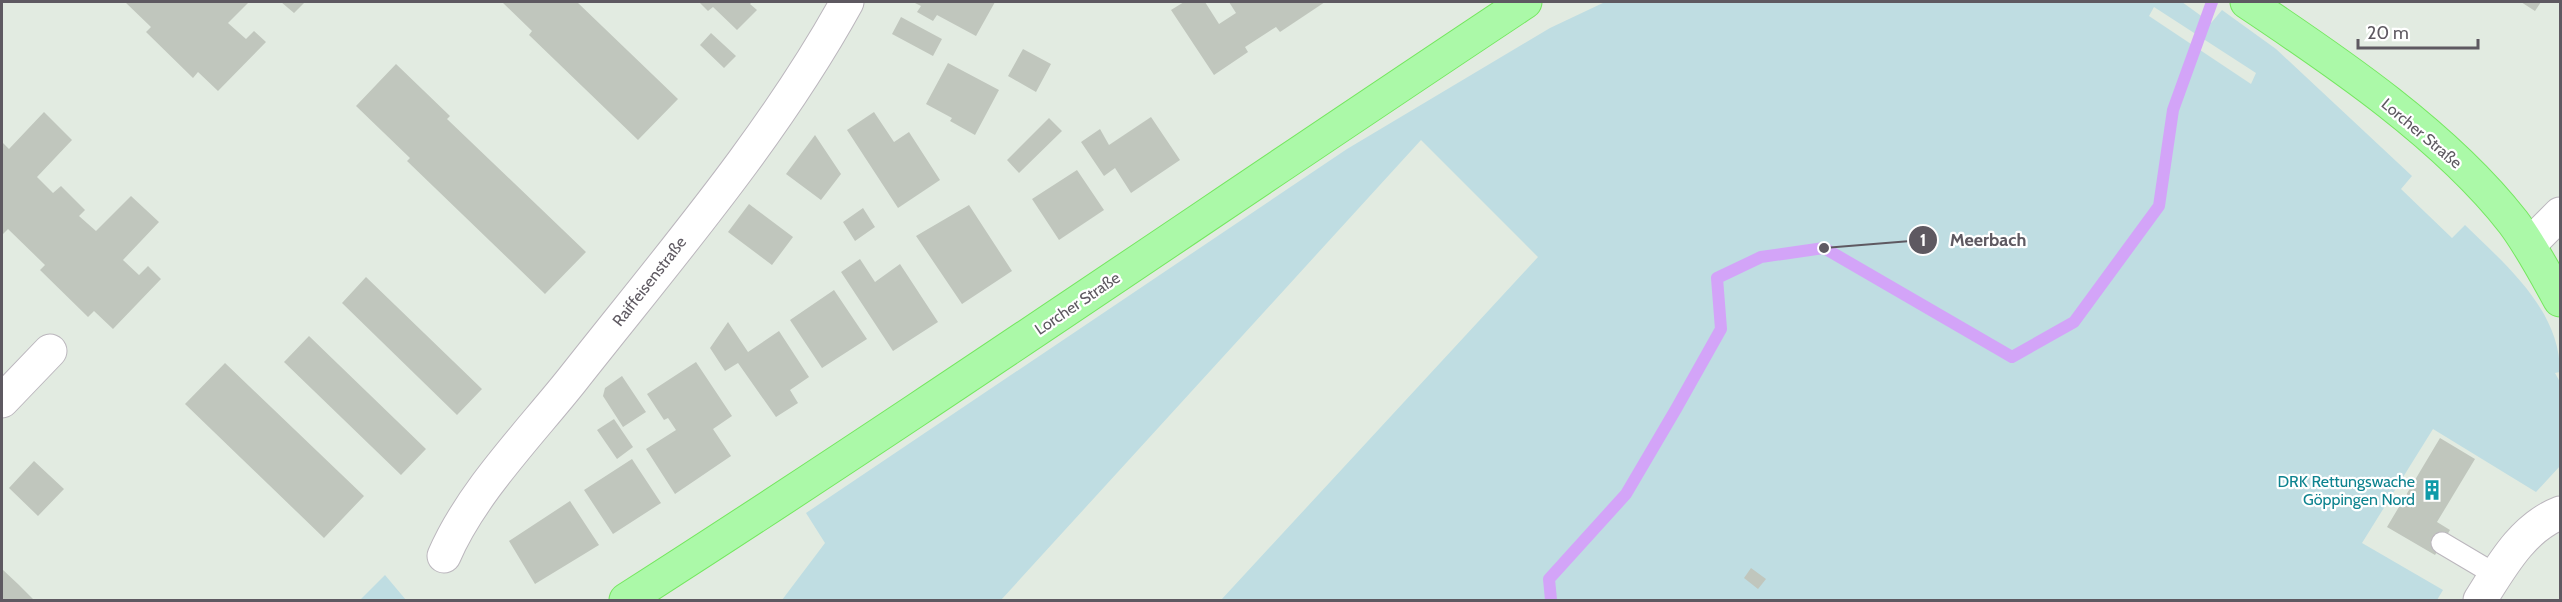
<svg xmlns="http://www.w3.org/2000/svg" width="2562" height="602" viewBox="0 0 2562 602" font-family="Cabin,sans-serif">
	<style>
		.green { fill: #bfdde2; fill-rule: evenodd }
		.lines { fill: none; stroke-linecap: round; stroke-linejoin: round }
		.stream { stroke: #d3a4f8; stroke-width: 12 }
		.building { fill: #c0c6bd }
		.service-casing { stroke: #bbb6bd; stroke-width: 23 }
		.minor-casing { stroke: #bbb6bd; stroke-width: 35 }
		.primary-casing { stroke: #74e75f; stroke-width: 35 }
		.service { stroke: #fff; stroke-width: 21 }
		.minor { stroke: #fff; stroke-width: 33 }
		.primary { stroke: #abf9a8; stroke-width: 33 }
		.labels { text-anchor: middle; stroke-width: 4.5; stroke-linejoin: round; paint-order: stroke }
		.street-label { font-size: 16px; fill: #5e5961; stroke: #fff }
		.culture-label { font-size: 16px; fill: #0d838f; stroke: #fff; text-anchor: end }
		.leader { fill: none; stroke: #5e5961; stroke-width: 2 }
		.callout-dot { fill: #5e5961; stroke: #fff; stroke-width: 2 }
		.mark-label { font-size: 18px; text-anchor: middle; font-weight: bold; fill: #fff }
		.callout-label { font-size: 18px; text-anchor: middle; font-weight: bold; fill: #5e5961; stroke: #fff; stroke-width: 4.5; stroke-linejoin: round; paint-order: stroke }
	</style>
	<rect width="100%" height="100%" fill="#e2ebe1"/>
	<path class="green" d="M 1605,2 L 2182,2 L 2211,23 L 2222,10 L 2276,49 L 2412,176 L 2401,189 L 2452,238 L 2465,225 C 2506,265 2560,310 2560,372 L 2555,373 L 2560,382 L 2560,466 L 2536,492 L 2433,429 L 2362,543 L 2443,590 L 2437,600 L 1221,600 L 1538,257 L 1421,140 L 1001,600 L 782,600 L 825,543 L 806,513 L 1347,149 L 1550,28 ZM 2154,7 L 2256,73 L 2251,84 L 2149,16 Z
		M 385,575 L 406,600 L 360,600 Z"/>
	<g class="lines">
		<path class="stream" d="M 1551,600 L 1549,579 L 1626,494 L 1676,409 L 1721,329 L 1717,278 L 1761,257 L 1824,248 L 2012,357 L 2074,322 L 2159,206 L 2173,110 L 2212,2"/>
	</g>
	<path class="building" d="M 125,2 L 249,2 L 228,23 L 246,39 L 254,31 L 266,42 L 218,91 L 198,72 L 193,78 L 146,32 L 151,27 Z
		M 281,2 L 305,2 L 294,13 Z
		M 502,2 L 577,2 L 678,99 L 638,140 L 529,35 L 532,31 Z
		M 699,2 L 752,2 L 750,4 L 757,10 L 737,30 L 713,7 L 708,11 Z
		M 913,2 L 995,2 L 976,36 L 937,15 L 933,21 L 917,12 L 921,6 Z
		M 1184,2 L 1205,2 L 1219,24 L 1236,13 L 1229,2 L 1325,2 L 1280,32 L 1276,27 L 1245,47 L 1248,52 L 1214,75 L 1171,10 Z
		M 2521,2 L 2541,2 L 2535,11 Z
		M 901,17 L 942,39 L 933,56 L 892,34 Z
		M 711,33 L 736,56 L 724,68 L 700,45 Z
		M 1023,49 L 1051,64 L 1036,92 L 1008,76 Z
		M 948,63 L 999,90 L 975,135 L 950,121 L 952,118 L 926,104 Z
		M 396,64 L 450,116 L 447,119 L 586,252 L 545,294 L 407,161 L 410,158 L 356,106 Z
		M 44,112 L 72,140 L 37,177 L 53,193 L 61,186 L 85,210 L 79,216 L 96,231 L 131,196 L 159,222 L 123,260 L 139,275 L 148,266 L 161,279 L 113,329 L 94,311 L 88,317 L 40,270 L 45,265 L 8,229 L 2,235 L 2,142 L 9,149 Z
		M 874,112 L 894,142 L 909,132 L 940,180 L 898,208 L 847,130 Z
		M 1151,117 L 1180,160 L 1131,193 L 1115,168 L 1104,176 L 1081,142 L 1100,129 L 1109,145 Z
		M 1049,118 L 1062,131 L 1019,173 L 1007,160 Z
		M 815,135 L 841,174 L 821,200 L 786,174 Z
		M 1077,170 L 1104,210 L 1059,240 L 1032,199 Z
		M 749,204 L 793,237 L 772,265 L 728,232 Z
		M 969,205 L 1012,271 L 962,304 L 916,236 Z
		M 863,208 L 875,227 L 855,241 L 843,222 Z
		M 860,259 L 875,282 L 900,264 L 938,322 L 893,351 L 841,272 Z
		M 366,277 L 482,389 L 457,415 L 342,303 Z
		M 834,290 L 867,339 L 822,368 L 790,320 Z
		M 728,322 L 748,352 L 779,331 L 809,377 L 790,390 L 798,403 L 776,417 L 738,363 L 725,371 L 710,348 Z
		M 309,336 L 426,449 L 401,475 L 284,362 Z
		M 696,362 L 732,416 L 713,429 L 731,456 L 675,494 L 646,449 L 676,430 L 668,418 L 664,420 L 647,394 Z
		M 225,363 L 364,496 L 324,538 L 185,404 Z
		M 622,376 L 646,412 L 623,427 L 603,396 L 605,388 Z
		M 614,419 L 633,447 L 617,459 L 597,430 Z
		M 2440,438 L 2475,459 L 2437,522 L 2450,530 L 2435,555 L 2387,527 Z
		M 632,459 L 661,503 L 613,534 L 584,490 Z
		M 34,461 L 64,489 L 38,516 L 9,488 Z
		M 570,501 L 599,545 L 535,584 L 509,541 Z
		M 1751,568 L 1766,579 L 1758,589 L 1744,578 Z
		M 2,569 L 19,585 L 34,600 L 2,600 Z"/>
	<g class="lines">
		<g class="service-casing">
			<path id="service" d="M 2442,543 L 2496,575"/>
		</g>
		<g class="minor-casing">
			<path id="minor" d="M 2529,245 L 2560,214
				M 2,401 L 50,351
				M 444,556 C 471,493 529,434 572,380 C 668,258 772,138 847,2
				M 2480,600 C 2501,567 2522,528 2560,513"/>
		</g>
		<g class="primary-casing">
			<path id="primary" d="M 2247,2 C 2337,62 2446,136 2513,222 C 2531,246 2545,273 2560,300
				M 626,600 C 929,406 1225,201 1525,2"/>
		</g>
		<use href="#service" class="service"/>
		<use href="#minor" class="minor"/>
		<use href="#primary" class="primary"/>
	</g>
	<defs>
		<g id="building-bare" transform="scale(1.62)"><path d="M-4-6H4V6H1V3H-1V6H-4ZM-2.5-4.3h1.7v1.8h-1.7ZM.8-4.3h1.7v1.8H.8ZM-2.5-1h1.7V.8h-1.7ZM.8-1h1.7V.8H.8Z" fill="#0f9aa8" stroke="#fff" stroke-width="2.5" paint-order="stroke"/></g>
	</defs>
	<g fill-rule="evenodd">
		<use href="#building-bare" x="2432" y="490"/>
	</g>
	<g class="labels">
		<g class="street-label">
			<text transform="translate(2422 133) rotate(40)" y="6">Lorcher Straße</text>
			<text transform="translate(649 281) rotate(-52)" y="6">Raiffeisenstraße</text>
			<text transform="translate(1077 303) rotate(-34)" y="6">Lorcher Straße</text>
		</g>
		<g class="culture-label">
			<text x="2415" y="487">DRK Rettungswache<tspan x="2415" dy="18">Göppingen Nord</tspan></text>
		</g>
	</g>
	<path class="leader" d="M1824 248L1923 240"/>
	<g class="callout-dot">
		<circle cx="1824" cy="248" r="6"/>
		<circle cx="1923" cy="240" r="15"/>
	</g>
	<g class="mark-label">
		<text x="1923" y="246">1</text>
	</g>
	<g class="callout-label">
		<text x="1988" y="246">Meerbach</text>
	</g>
	<rect width="2562" height="602" fill="none" stroke="#5e5961" stroke-width="6"/>
	<path d="M2358 39v9h120v-9" fill="none" stroke="#5e5961" stroke-width="3"/>
	<text x="2367" y="39" font-size="18" fill="#5e5961" stroke="#ffffff" stroke-width="4.5" paint-order="stroke">20 m</text>
</svg>
